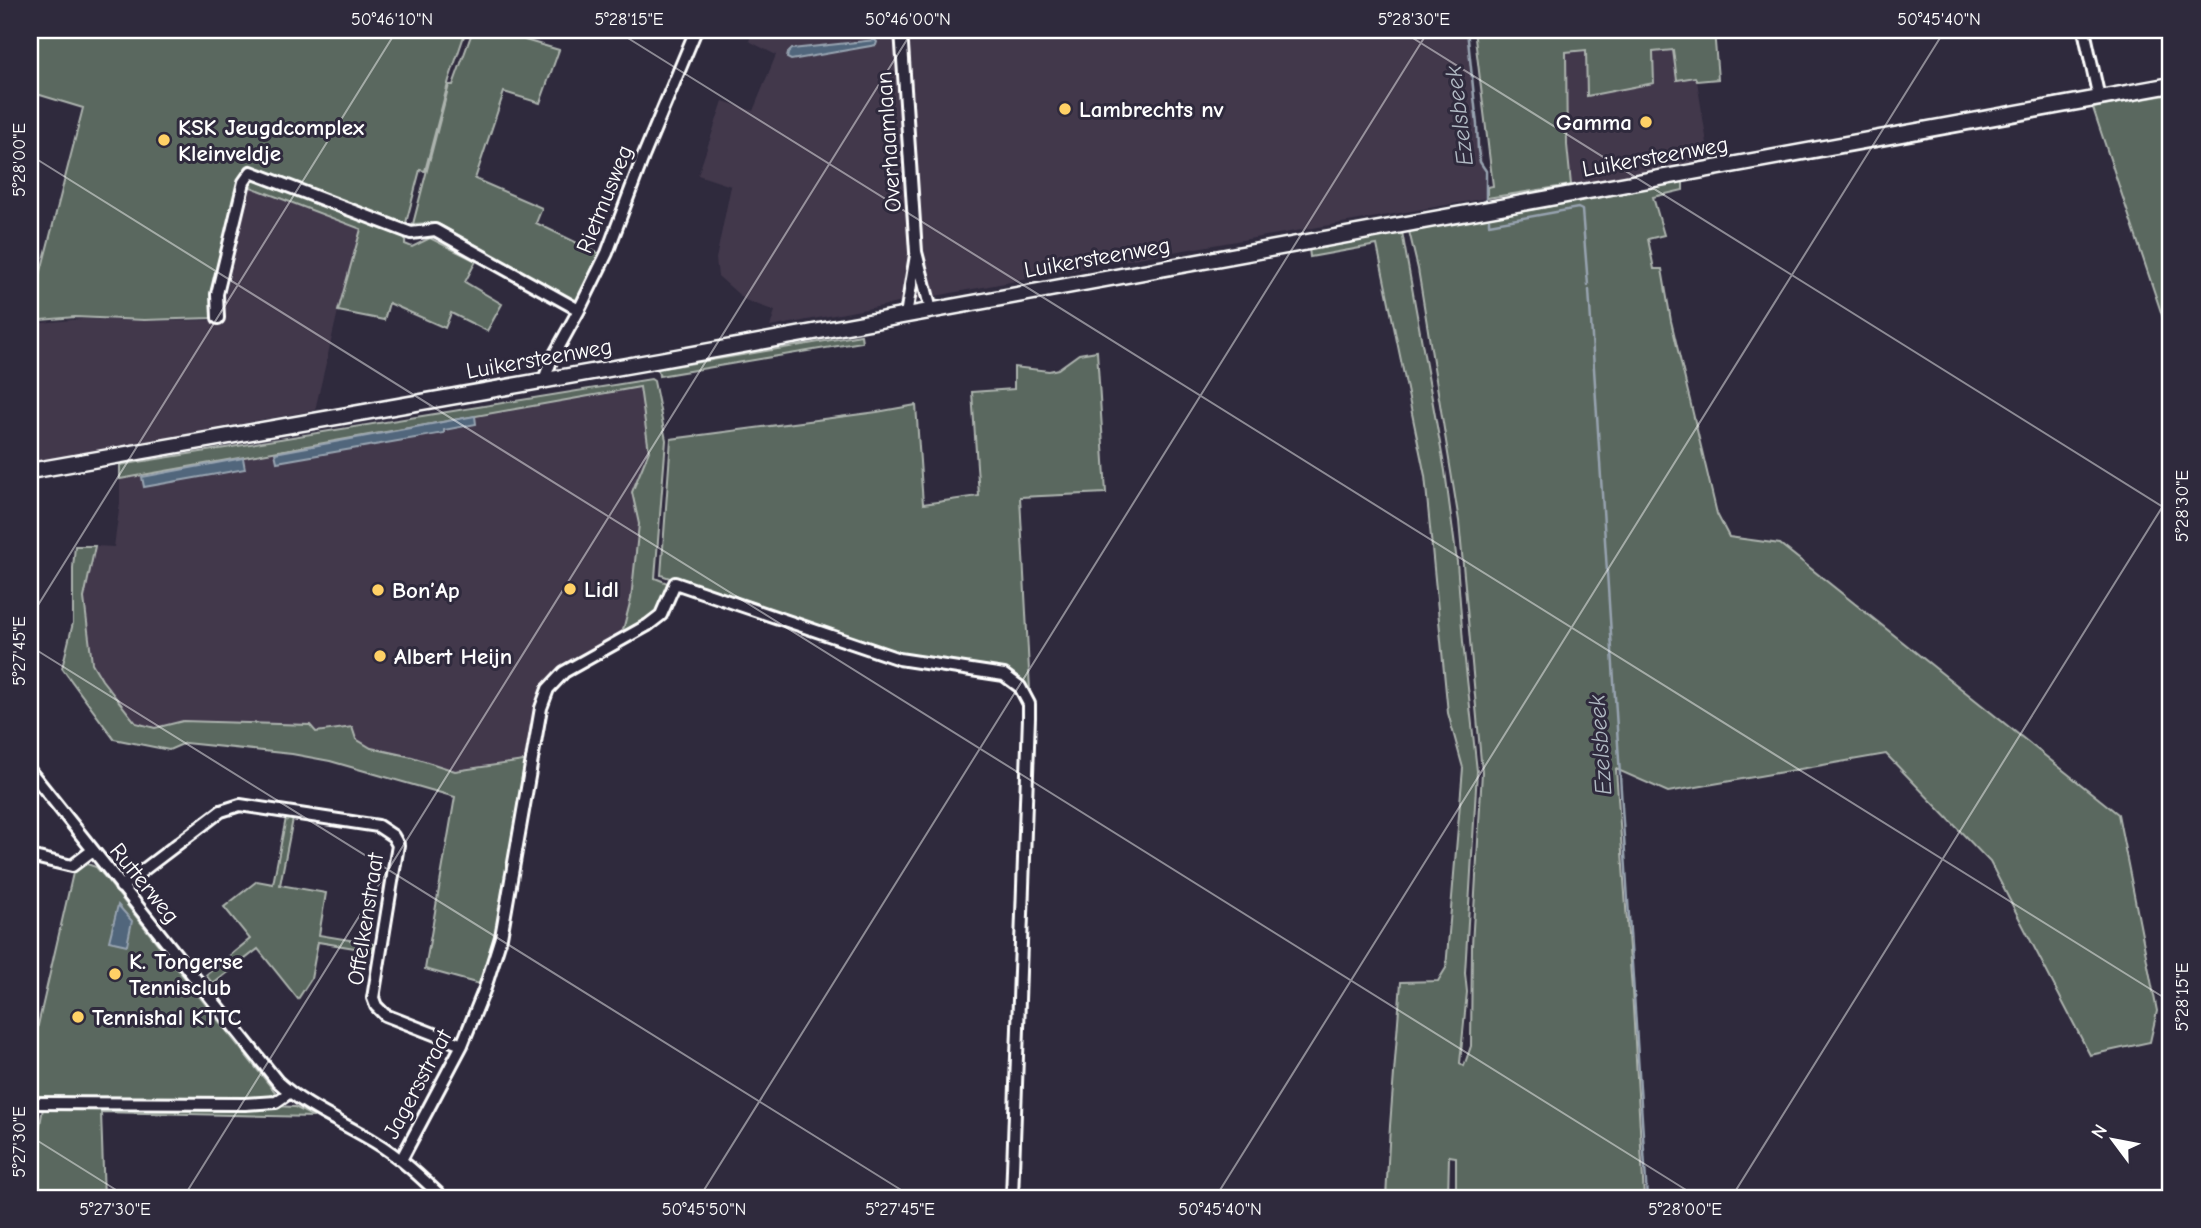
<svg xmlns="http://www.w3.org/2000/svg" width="2201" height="1228" viewBox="0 0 2201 1228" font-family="'Comic Neue',sans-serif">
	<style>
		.built { fill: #42384c }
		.green { fill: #5a675e; stroke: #acb3ae; stroke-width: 2 }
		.water { fill: #51667c; stroke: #97a3b0; stroke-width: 2 }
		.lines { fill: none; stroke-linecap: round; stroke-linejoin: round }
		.stream { stroke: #97a3b0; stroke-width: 2.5 }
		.minor-casing { stroke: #fff; stroke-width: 16 }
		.major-casing { stroke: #fff; stroke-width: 19 }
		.minor { stroke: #2f2a3d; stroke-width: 10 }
		.major { stroke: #2f2a3d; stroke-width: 14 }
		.ticks { fill: none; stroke: #fff; stroke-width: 2; stroke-opacity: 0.45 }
		.poi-dot { fill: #ffd166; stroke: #2f2a3d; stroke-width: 2.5 }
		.labels { text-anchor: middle; stroke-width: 6; stroke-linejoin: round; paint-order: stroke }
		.poi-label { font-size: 23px; font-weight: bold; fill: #fff; stroke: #2f2a3d; text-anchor: start }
		.street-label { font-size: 23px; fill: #fff; stroke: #2f2a3d }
		.water-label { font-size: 24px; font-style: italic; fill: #b1bac4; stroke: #2f2a3d }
		.neatline { fill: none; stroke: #fff; stroke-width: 2.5 }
		.ticks-label { font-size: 18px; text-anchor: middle; fill: #fff }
	</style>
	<rect width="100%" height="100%" fill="#2f2a3d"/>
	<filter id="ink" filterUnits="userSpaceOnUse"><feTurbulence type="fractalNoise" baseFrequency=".0143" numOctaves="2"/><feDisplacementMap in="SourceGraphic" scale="14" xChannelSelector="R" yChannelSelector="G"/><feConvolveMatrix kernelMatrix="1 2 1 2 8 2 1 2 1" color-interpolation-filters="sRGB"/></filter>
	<g filter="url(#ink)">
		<path class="built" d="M 753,30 L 1466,30 L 1487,198 L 1144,257 L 770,327 L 775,311 L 745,300 L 718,276 L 716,259 L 731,186 L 698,175 L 723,101 L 753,111 L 776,55 L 749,41 Z
			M 1586,49 L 1587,96 L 1653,52 L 1673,50 L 1697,81 L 1710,162 L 1571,185 L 1567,145 L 1566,53 Z
			M 249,185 L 362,228 L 338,311 L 315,410 L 30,463 L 30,321 L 41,323 L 82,319 L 150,321 L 221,320 Z
			M 640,387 L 649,451 L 632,492 L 639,524 L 631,599 L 622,634 L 553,678 L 530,760 L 455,771 L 412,757 L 371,748 L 356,739 L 352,727 L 316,732 L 310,725 L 184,721 L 155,728 L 136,723 L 102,680 L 92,663 L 84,598 L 95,546 L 114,547 L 120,503 L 120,479 Z"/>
		<path class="green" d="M 30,30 L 466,30 L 449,80 L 425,171 L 420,170 L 406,223 L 405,244 L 412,247 L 430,238 L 476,261 L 465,282 L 502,304 L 487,331 L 451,313 L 445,328 L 389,303 L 384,320 L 338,311 L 361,229 L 243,184 L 211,318 L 144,320 L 75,317 L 30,321 L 30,314 L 83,108 L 30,92 Z
			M 473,30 L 529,30 L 525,40 L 559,50 L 540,103 L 504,92 L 475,179 L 542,208 L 536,223 L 600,254 L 589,281 L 576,302 L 442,226 L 432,223 L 413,224 L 449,85 L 453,85 Z
			M 1474,30 L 1714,30 L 1718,79 L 1697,81 L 1695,77 L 1677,80 L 1673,50 L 1653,52 L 1654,83 L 1587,96 L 1586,50 L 1566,52 L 1567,145 L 1571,185 L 1487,198 L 1487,187 L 1493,186 Z
			M 2171,94 L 2171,342 L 2093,108 Z
			M 1683,181 L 1683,190 L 1653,197 L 1664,235 L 1648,239 L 1654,269 L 1662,269 L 1671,321 L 1717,514 L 1729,537 L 1780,544 L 2118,814 L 2157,1011 L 2150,1042 L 2090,1055 L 1990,862 L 1886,754 L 1668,792 L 1616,769 L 1632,990 L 1644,1198 L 1456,1198 L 1456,1157 L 1449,1156 L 1448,1198 L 1386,1198 L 1390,1126 L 1401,982 L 1438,981 L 1446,968 L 1463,768 L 1448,713 L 1425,476 L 1377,245 L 1310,257 L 1309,248 L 1402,232 L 1445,471 L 1457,562 L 1463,642 L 1477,771 L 1465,973 L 1467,992 L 1460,1063 L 1464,1066 L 1471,1046 L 1472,946 L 1482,772 L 1459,521 L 1418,269 L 1409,231 L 1598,198 Z
			M 861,335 L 862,342 L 659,376 L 658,369 Z
			M 1097,351 L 1106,493 L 1020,497 L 1030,690 L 1018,679 L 898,656 L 661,575 L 671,439 L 877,412 L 916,405 L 923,504 L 979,496 L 972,392 L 1014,389 L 1014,367 L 1049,371 L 1058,369 L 1079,354 Z
			M 651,379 L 654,381 L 666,440 L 655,578 L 670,584 L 659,612 L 622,634 L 631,599 L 639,524 L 632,492 L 649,451 L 640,387 L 120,479 L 120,465 Z
			M 75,546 L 95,546 L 84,598 L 92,663 L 102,680 L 136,723 L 155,728 L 183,721 L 310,725 L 316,732 L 352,727 L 356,739 L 371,748 L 412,757 L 455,771 L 530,760 L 498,940 L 483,985 L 425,969 L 455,797 L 330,761 L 292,754 L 185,743 L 169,750 L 114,739 L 62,668 L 73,623 L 73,568 Z
			M 286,818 L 293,819 L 280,885 L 326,893 L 319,935 L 374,944 L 373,951 L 318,942 L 311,979 L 298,999 L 258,949 L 213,984 L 206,975 L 250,939 L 224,907 L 257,881 L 273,884 Z
			M 87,864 L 96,867 L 103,875 L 275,1092 L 271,1098 L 195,1101 L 41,1102 L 30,1095 L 30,1060 L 73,873 L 81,866 Z
			M 275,1106 L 295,1107 L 314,1117 L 101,1112 L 104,1198 L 30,1198 L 30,1179 L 43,1108 Z"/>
		<path class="water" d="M 875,40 L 877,42 L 876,45 L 791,60 L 787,58 L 788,53 L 792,49 Z
			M 475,416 L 476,424 L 444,430 L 444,433 L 277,462 L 275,453 Z
			M 243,458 L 245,469 L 144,487 L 142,477 Z
			M 118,905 L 132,921 L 127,945 L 109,941 Z"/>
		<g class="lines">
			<path class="stream" d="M 1467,30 L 1477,125 L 1478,150 L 1480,162 L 1486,171 L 1486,199
				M 1489,220 L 1489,224 L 1578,208 L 1582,210 L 1588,285
				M 1589,290 L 1647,1198"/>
			<g class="minor-casing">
				<path id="minor" d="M 901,30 L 916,252 L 931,310
					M 2084,30 L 2099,98
					M 906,315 L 916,255
					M 218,318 L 217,294 L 244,182 L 251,172 L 411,233 L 435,230 L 579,310
					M 544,380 L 551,361 L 579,310 L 607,253 L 643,157 L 696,30
					M 30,771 L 277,1081 C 305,1107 342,1122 375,1142 C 400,1157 422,1178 443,1198
					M 30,856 L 72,866 L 93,850
					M 121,887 L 221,811 L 240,805 L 378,826 L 393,836 L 398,845 L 373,998 L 376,1006 L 385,1015 L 462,1045
					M 30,1103 L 245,1104 L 276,1102 L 289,1093
					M 401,1160 L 462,1045 L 485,988 L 501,937 L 541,708 L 548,689 L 564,672 L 648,625 L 661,615 L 675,583 L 899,659 L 1004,675 L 1020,687 L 1029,704 L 1029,717 L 1012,1198"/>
			</g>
			<g class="major-casing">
				<path id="major" d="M 30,471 L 660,360 L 2171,85"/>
			</g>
			<use href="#minor" class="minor"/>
			<use href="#major" class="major"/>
		</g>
	</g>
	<path class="ticks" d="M 615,30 L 2171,1002M 1400,30 L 2171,512M 30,155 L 1699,1198M 30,618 L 397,30M 30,646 L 914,1198M 30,1136 L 129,1198M 183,1198 L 913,30M 699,1198 L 1429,30M 1215,1198 L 1945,30M 1731,1198 L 2171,493"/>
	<g class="poi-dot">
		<circle cx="1065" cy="109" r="7"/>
		<circle cx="1646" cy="122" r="7"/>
		<circle cx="164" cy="140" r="7"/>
		<circle cx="570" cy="589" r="7"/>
		<circle cx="378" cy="590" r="7"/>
		<circle cx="380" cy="656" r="7"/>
		<circle cx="115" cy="974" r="7"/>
		<circle cx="78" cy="1017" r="7"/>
	</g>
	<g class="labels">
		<g class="poi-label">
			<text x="1079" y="117">Lambrechts nv</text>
			<text x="1632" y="130" text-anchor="end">Gamma</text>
			<text x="178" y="135">KSK Jeugdcomplex<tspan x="178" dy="26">Kleinveldje</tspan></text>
			<text x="584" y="597">Lidl</text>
			<text x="392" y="598">Bon’Ap</text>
			<text x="394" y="664">Albert Heijn</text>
			<text x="129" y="969">K. Tongerse<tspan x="129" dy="26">Tennisclub</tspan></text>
			<text x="92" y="1025">Tennishal KTTC</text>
		</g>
		<g class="street-label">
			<text transform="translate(888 142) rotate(-94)" y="8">Overhaamlaan</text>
			<text transform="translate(1655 156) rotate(-10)" y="8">Luikersteenweg</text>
			<text transform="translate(604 199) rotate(-68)" y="8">Rietmusweg</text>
			<text transform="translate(1097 257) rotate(-10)" y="8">Luikersteenweg</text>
			<text transform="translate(539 358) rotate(-10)" y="8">Luikersteenweg</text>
			<text transform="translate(145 883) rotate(51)" y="8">Rutterweg</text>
			<text transform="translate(365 919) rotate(-81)" y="8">Offelkenstraat</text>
			<text transform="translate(417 1084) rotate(-62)" y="8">Jagersstraat</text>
		</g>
		<g class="water-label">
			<text transform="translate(1459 116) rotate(-97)" y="8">Ezelsbeek</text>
			<text transform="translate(1600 745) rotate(-94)" y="8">Ezelsbeek</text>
		</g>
	</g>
	<rect width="2201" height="1228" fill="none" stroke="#2f2a3d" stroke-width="77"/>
	<g transform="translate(2113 1140) rotate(302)" stroke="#2f2a3d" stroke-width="5" paint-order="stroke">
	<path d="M0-5L12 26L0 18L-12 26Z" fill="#ffffff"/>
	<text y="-10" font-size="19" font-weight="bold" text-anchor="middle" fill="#ffffff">N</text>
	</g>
	<rect x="38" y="38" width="2124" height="1152" class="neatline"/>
	<g class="ticks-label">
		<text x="392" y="25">50°46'10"N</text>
		<text x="629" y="25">5°28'15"E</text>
		<text x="908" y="25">50°46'00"N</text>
		<text x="1414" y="25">5°28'30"E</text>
		<text x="1939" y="25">50°45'40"N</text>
		<text transform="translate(19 160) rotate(-90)" y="6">5°28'00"E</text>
		<text transform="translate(2182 506) rotate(-90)" y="6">5°28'30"E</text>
		<text transform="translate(19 651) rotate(-90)" y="6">5°27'45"E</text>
		<text transform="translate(2182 997) rotate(-90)" y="6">5°28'15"E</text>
		<text transform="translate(19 1142) rotate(-90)" y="6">5°27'30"E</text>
		<text x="115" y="1215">5°27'30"E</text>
		<text x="704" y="1215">50°45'50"N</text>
		<text x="900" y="1215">5°27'45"E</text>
		<text x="1220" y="1215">50°45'40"N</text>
		<text x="1685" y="1215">5°28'00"E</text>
	</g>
</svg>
